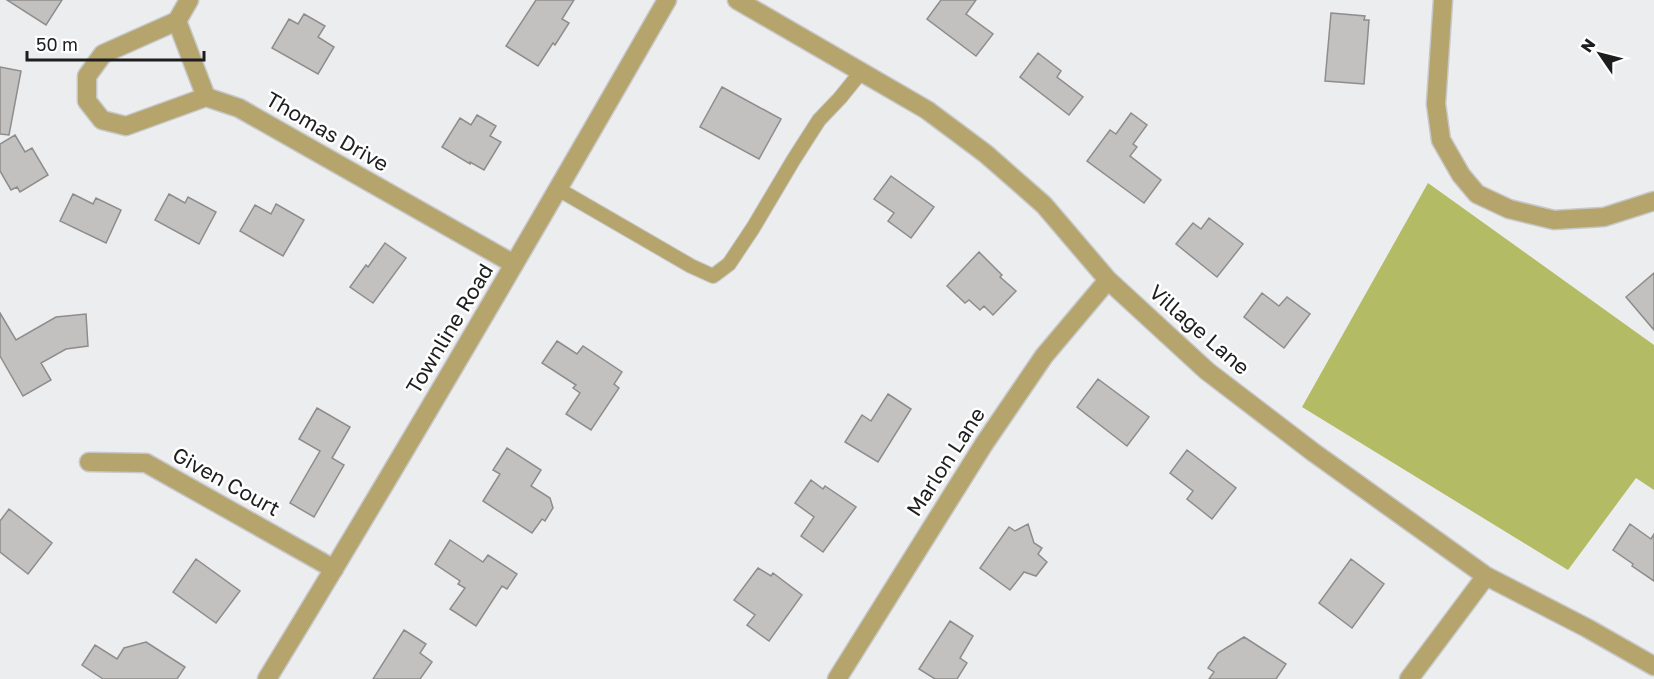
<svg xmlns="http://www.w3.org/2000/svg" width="1654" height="679" viewBox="0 0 1654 679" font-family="'Golos Text',sans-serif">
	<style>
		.forest { fill: #b4bb65 }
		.building { fill: #c3c0c0; stroke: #8f8d8c; stroke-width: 1.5 }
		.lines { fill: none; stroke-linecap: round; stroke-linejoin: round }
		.service-casing { stroke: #c7c8ca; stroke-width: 16 }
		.minor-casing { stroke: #c7c8ca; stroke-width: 21 }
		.tertiary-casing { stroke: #c7c8ca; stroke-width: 21 }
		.service { stroke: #b5a46c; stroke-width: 14 }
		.minor { stroke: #b5a46c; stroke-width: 18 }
		.tertiary { stroke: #b5a46c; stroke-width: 18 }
		.labels { text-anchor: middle; stroke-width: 5; stroke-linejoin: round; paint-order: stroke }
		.street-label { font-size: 21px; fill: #1e1e1f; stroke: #fff }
	</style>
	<rect width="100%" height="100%" fill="#ecedef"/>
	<path class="forest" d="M 1428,183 L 1654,345 L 1654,490 L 1636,478 L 1568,570 L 1302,407 Z"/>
	<path class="building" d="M 7,0 L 62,0 L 46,25 Z
		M 536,0 L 574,0 L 562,19 L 569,23 L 555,45 L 553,43 L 538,66 L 506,46 Z
		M 941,0 L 976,0 L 966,14 L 993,34 L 976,56 L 927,19 Z
		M 1331,13 L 1365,16 L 1364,20 L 1369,20 L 1364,84 L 1325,81 Z
		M 304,14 L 325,26 L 318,37 L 334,47 L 318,74 L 272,48 L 289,19 L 298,24 Z
		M 1038,53 L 1061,71 L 1057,77 L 1083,97 L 1069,115 L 1020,77 Z
		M 0,67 L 21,71 L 9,135 L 0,134 Z
		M 722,87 L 781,119 L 759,159 L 700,127 Z
		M 1131,113 L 1147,125 L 1133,144 L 1137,147 L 1130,156 L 1161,180 L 1144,203 L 1087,161 L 1110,130 L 1116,134 Z
		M 477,115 L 496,126 L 490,136 L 501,142 L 484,170 L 470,162 L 470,164 L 442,147 L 460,118 L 471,125 Z
		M 15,135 L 25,152 L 32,148 L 48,175 L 20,192 L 17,187 L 11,190 L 0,171 L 0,144 Z
		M 891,176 L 934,207 L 911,238 L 888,221 L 894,213 L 874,199 Z
		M 73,194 L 93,204 L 96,198 L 121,210 L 106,243 L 60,221 Z
		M 169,194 L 185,203 L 188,197 L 216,212 L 199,244 L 155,220 Z
		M 276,204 L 304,220 L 283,256 L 240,231 L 255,205 L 271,214 Z
		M 1209,218 L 1243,244 L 1217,277 L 1176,244 L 1193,223 L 1201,229 Z
		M 385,243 L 406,258 L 373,303 L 350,287 L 366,265 L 368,267 Z
		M 979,252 L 1002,275 L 1000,277 L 1016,291 L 993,315 L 984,306 L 980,310 L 969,300 L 965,303 L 947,286 Z
		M 1654,273 L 1654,330 L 1626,297 Z
		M 1262,293 L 1279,306 L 1287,297 L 1310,314 L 1284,348 L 1244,317 Z
		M 0,313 L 16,340 L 56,317 L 86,314 L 88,346 L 66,349 L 41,363 L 51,380 L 23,396 L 0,356 Z
		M 557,341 L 577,354 L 583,346 L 622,372 L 614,384 L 619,388 L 591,430 L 566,414 L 580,393 L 573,388 L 576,385 L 542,363 Z
		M 1098,379 L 1149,417 L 1127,446 L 1077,407 Z
		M 888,394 L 911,409 L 878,462 L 845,442 L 862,415 L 871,421 Z
		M 317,408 L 350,427 L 332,458 L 344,465 L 314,517 L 290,503 L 320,451 L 299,439 Z
		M 507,448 L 541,470 L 531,486 L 550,498 L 553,508 L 545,521 L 542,519 L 532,533 L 483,501 L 500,474 L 493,470 Z
		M 1187,450 L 1236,488 L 1212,519 L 1187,499 L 1193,491 L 1170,473 Z
		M 811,480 L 823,489 L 825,486 L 856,507 L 823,552 L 801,536 L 814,517 L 795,503 Z
		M 9,509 L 52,543 L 28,574 L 0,552 L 0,521 Z
		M 1028,524 L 1034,543 L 1042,548 L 1038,554 L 1047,562 L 1036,576 L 1024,572 L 1010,590 L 980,568 L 1009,527 L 1015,531 Z
		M 1630,524 L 1651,539 L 1654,534 L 1654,581 L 1632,566 L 1633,564 L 1613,550 Z
		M 450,540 L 483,562 L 488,555 L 517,574 L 507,589 L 502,586 L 476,626 L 450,609 L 465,588 L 458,584 L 460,581 L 435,564 Z
		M 196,559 L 240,591 L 216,623 L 173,592 Z
		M 1351,559 L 1384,584 L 1352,628 L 1319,603 Z
		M 758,568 L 771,576 L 773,573 L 802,595 L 769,641 L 747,625 L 755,615 L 734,600 Z
		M 950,621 L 973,636 L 960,658 L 967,663 L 957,679 L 935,679 L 919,669 Z
		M 404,630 L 426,644 L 420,653 L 432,662 L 420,679 L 373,679 Z
		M 1244,637 L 1286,664 L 1276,679 L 1209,679 L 1214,672 L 1208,668 L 1218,653 Z
		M 146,642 L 185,667 L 177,679 L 103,679 L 82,665 L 95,645 L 117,659 L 124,648 Z"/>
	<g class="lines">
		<g class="service-casing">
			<path id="service" d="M 558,189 L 691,266 L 713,276 L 729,264 L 753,228 L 794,159 L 819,120 L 840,98 L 861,72"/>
		</g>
		<g class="minor-casing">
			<path id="minor" d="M 189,0 L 177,21 L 206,97 L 239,108 L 514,264
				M 737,0 L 927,110 L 986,154 L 1044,205 L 1108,280 L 1207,371 L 1313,452 L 1486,576 L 1587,628 L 1654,666
				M 1443,0 L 1436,104 L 1441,140 L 1461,175 L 1477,194 L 1509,209 L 1554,220 L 1604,217 L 1654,201
				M 177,21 L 103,54 L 87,76 L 87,101 L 102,120 L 126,126 L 206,97
				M 89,462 L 146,463 L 334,569
				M 837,679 L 984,444 L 1044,356 L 1108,280
				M 1409,679 L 1486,576"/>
		</g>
		<g class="tertiary-casing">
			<path id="tertiary" d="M 267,679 C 404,455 536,228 667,0"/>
		</g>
		<use href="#service" class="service"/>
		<use href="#minor" class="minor"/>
		<use href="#tertiary" class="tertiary"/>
	</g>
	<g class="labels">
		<g class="street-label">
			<text transform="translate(327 132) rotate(30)" y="7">Thomas Drive</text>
			<text transform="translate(450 329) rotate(-59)" y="7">Townline Road</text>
			<text transform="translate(1199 330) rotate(41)" y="7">Village Lane</text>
			<text transform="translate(946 462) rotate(-57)" y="7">Marlon Lane</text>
			<text transform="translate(226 482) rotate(29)" y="7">Given Court</text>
		</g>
	</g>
	<g transform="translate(1600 54) rotate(305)" stroke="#ffffff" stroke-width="4.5" paint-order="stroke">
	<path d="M0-4.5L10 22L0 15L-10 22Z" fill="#1e1e1f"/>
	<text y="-9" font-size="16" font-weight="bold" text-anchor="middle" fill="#1e1e1f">N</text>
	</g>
	<path d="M27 51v9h177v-9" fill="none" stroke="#1e1e1f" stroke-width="3"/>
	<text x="36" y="51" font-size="18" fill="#1e1e1f" stroke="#ffffff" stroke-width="4.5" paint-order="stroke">50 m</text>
</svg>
